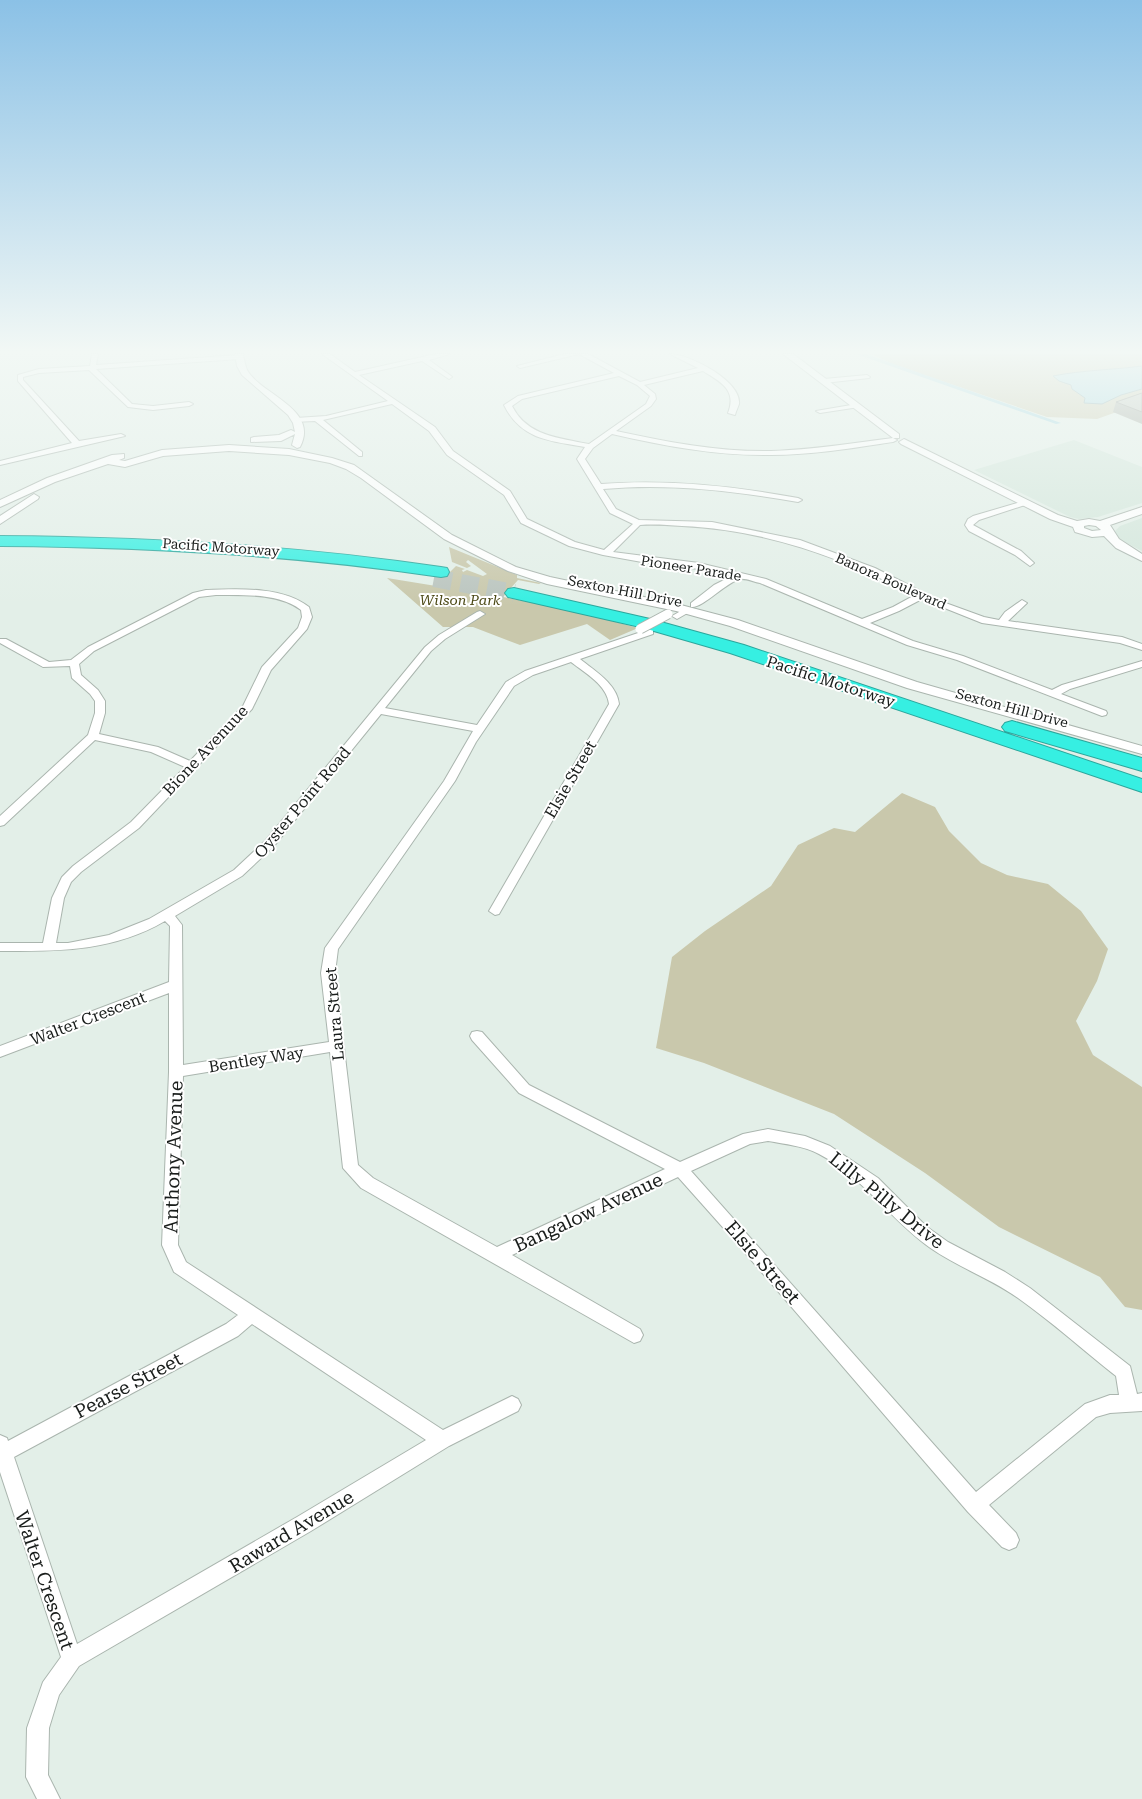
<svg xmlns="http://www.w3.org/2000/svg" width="1142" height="1799" viewBox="0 0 1142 1799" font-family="'Roboto Serif',serif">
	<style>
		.built { fill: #d3e6db }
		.green { fill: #c9c8ac }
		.water { fill: #a0d5e2; stroke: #789ea6 }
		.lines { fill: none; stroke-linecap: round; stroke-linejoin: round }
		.canal { fill: #a0d5e2; fill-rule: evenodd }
		.motorway-tunnel { stroke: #bbc5bf; stroke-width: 18; stroke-dasharray: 18 9; stroke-linecap: butt }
		.minor-casing { stroke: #aab5ae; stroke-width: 2 }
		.tertiary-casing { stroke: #aab5ae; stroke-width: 2 }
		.motorway-casing { stroke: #2ca69c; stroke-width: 2 }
		.minor { fill: #fff; fill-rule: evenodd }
		.tertiary { fill: #fff; fill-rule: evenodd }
		.motorway { fill: #36efe2; fill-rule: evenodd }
		.minor-bridge-casing { stroke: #aab5ae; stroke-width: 11; stroke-linecap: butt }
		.minor-bridge { stroke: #fff; stroke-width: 9 }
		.wall { fill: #a2a79e }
		.building { fill: #bcc2b8; stroke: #848881 }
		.labels { text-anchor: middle; stroke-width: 4; stroke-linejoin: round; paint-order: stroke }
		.far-street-label { font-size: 14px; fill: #191d1b; stroke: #fff }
		.far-park-label { font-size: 14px; font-style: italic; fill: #4c4916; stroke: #fff }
		.street-label { font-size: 16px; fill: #191d1b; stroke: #fff }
		.near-street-label { font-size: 19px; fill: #191d1b; stroke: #fff }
	</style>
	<rect width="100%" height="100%" fill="#e3efe8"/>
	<path class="built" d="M 1074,440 L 1142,467 L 1142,503 L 1098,517 L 1079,519 L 1070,517 L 974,470 Z
		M 1142,518 L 1142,551 L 1119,539 L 1115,531 L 1120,526 Z"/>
	<path class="green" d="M 871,354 L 1142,354 L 1142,403 L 1097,419 L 1047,417 L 895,365 Z
		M 449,547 L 517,575 L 517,578 L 541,583 L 539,584 L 518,580 L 503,597 L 575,611 L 638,628 L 610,640 L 587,624 L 520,645 L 473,627 L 443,627 L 387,578 L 436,586 L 456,566 L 465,569 L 462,570 L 463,572 L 467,570 L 483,576 L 487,574 L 468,560 L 466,562 L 471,566 L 467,568 L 452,562 Z
		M 902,793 L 935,807 L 949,831 L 981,863 L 1007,875 L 1048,884 L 1081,911 L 1108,949 L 1097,981 L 1076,1021 L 1093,1055 L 1142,1087 L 1142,1310 L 1125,1307 L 1100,1277 L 999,1227 L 925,1173 L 834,1114 L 704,1063 L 656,1048 L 672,957 L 705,931 L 771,886 L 798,845 L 834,828 L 855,832 Z"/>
	<path class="water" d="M 1142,366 L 1142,389 L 1121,395 L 1102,404 L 1084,403 L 1085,398 L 1072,389 L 1071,385 L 1059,381 L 1053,376 C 1083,370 1112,370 1142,366 Z"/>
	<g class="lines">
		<path class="canal" d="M 856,354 L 866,354 L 1061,423 L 1056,424 Z"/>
		<path class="motorway-tunnel" d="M 434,578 L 514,593"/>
		<g class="minor-casing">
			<path id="minor" d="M 92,354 L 98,354 L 96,365 L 239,355 L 242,357 L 239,359 L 96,369 L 132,404 L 153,406 L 189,402 L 193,404 L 189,406 L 153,410 L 128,407 L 89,370 L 39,373 L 23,377 L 23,380 L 79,441 L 121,434 L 125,436 L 0,465 L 0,461 L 72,443 L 18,381 L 18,375 L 39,369 L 90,366 Z
				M 322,354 L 330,354 L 355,372 L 436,354 L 450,354 L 429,360 L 451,376 L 452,377 L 449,379 L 422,361 L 359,375 L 435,427 L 453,451 L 510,491 L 527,519 L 575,542 L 604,550 L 633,524 L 610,513 L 577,459 L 585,447 C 551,441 521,440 504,405 L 518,396 L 614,373 L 579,354 L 588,354 L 640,382 L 698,368 L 670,354 C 689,354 742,381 739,404 C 738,407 736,411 735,415 L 728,413 C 737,390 721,382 703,371 L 644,385 L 655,394 L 656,399 L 651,406 L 616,431 C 667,442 719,452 771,451 C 812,450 853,443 893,438 L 897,440 L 893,442 C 853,448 812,455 771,455 C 717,456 664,446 612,434 L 593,448 L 585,459 L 601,484 C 668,479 732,486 798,498 L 802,500 L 798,502 C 733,491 670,483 603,489 L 616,509 L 639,520 L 712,522 L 800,540 L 875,568 L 940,601 L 984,617 L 999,620 L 1005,612 L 1022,600 L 1027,603 L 1008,621 L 1122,637 L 1142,644 L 1142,650 L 1120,643 L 982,623 L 922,599 L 899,611 L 870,623 L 913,641 L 963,656 L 1052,690 L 1062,685 L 1142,661 L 1142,667 L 1070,689 L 1061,694 L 1106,711 L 1107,713 L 1106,715 L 1102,716 L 957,660 L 907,645 L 760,583 C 754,582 746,578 740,579 C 725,583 702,609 691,607 L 691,603 L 714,585 L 732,576 L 699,569 L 653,564 L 603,555 L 569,546 L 521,523 L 504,495 L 447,455 L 429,431 L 392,404 L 323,420 L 362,452 L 362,456 L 359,456 L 315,421 L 293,422 L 293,418 L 296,418 L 326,416 L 388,401 ZM 619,376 L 637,385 L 650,396 L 646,404 L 589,444 C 559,438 527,436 512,406 L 522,399 ZM 640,525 C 654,524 668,525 682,526 C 767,530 840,557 915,595 L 893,607 L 862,619 L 766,579 L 699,563 L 613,552 Z
				M 565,354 L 579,354 L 520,368 L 517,366 Z
				M 867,375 L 870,377 L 869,378 L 824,383 L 821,381 L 824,379 Z
				M 857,404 L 859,405 L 859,407 L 820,413 L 816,411 Z
				M 1024,501 L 1031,503 L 979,520 L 973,525 L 1021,551 L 1034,563 L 1030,566 L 1015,555 L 969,531 L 965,525 L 968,519 L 973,516 Z
				M 206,590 C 239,589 282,586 309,607 L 312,617 L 307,629 L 271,670 L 252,709 L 139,828 L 81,872 L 71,882 L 64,898 L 56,943 L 68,943 L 109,935 L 149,919 L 234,870 L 266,840 L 425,647 L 439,635 L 477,612 L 480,611 L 485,614 L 445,639 L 431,651 L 385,708 L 477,725 L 506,682 L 525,671 L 647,630 L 653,630 L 653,634 L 580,659 C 595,671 617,684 619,704 L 499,914 L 495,915 L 489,911 L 609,704 C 607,685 585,673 571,662 L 533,675 L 514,686 L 476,742 L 455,781 L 338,949 L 335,973 L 358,1165 L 373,1178 L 497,1247 L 665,1169 L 519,1093 L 472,1040 L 470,1036 L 472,1032 L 477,1031 L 482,1032 L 529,1085 L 680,1162 L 743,1134 L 768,1129 L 805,1136 L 830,1146 L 878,1178 L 927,1227 L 948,1242 L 1005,1272 L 1030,1288 L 1130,1366 L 1137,1394 L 1142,1393 L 1142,1411 L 1110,1413 L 1096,1417 L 989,1505 L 1016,1533 L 1019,1540 L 1016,1547 L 1009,1550 L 1002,1547 L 968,1512 L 727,1232 L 678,1177 L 512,1255 L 640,1329 L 643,1335 L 640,1341 L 634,1343 L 361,1188 L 343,1168 L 330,1052 L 183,1076 L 178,1245 L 186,1262 L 443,1430 L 512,1396 L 518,1399 L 521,1405 L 518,1411 L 449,1446 L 311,1531 L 79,1666 L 59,1695 L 49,1728 L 48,1775 L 60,1799 L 37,1799 L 26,1777 L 27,1728 L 43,1682 L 61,1657 L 0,1472 L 0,1435 L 7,1438 L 8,1441 L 226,1324 L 238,1315 L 174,1272 L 162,1245 L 169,1072 L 169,993 L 0,1057 L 0,1046 L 169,982 L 170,926 L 165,921 C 112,952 59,951 0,951 L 0,943 L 43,943 L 52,898 L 62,877 L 73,866 L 131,822 L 185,767 L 151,752 L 95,740 L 4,825 L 0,826 L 0,816 L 88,735 L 95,713 L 95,701 L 90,694 L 72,678 L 70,666 L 43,667 L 0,643 L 0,639 L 6,639 L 49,662 L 71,660 L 88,647 L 193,593 ZM 216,595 C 243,595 279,593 301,610 L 302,617 L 298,628 L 262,667 L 243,706 L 190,761 L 158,747 L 99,734 L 105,713 L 105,701 L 98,690 L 81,675 L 79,664 L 94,651 L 199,597 ZM 381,714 L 473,731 L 444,781 L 325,948 L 321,973 L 329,1042 L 183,1065 L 182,925 L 175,916 L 242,876 L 274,846 ZM 768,1141 C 785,1144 804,1146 819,1154 C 863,1177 890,1219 929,1247 C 957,1267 990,1278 1018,1298 C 1052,1322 1083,1350 1116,1376 L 1119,1395 L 1110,1395 L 1085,1404 L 976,1492 L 691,1171 L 750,1144 ZM 252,1324 L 426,1440 L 297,1517 L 77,1644 L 14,1457 L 238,1336 Z
				M 686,608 L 691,611 L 677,619 L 672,616 Z"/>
		</g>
		<g class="tertiary-casing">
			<path id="tertiary" d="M 235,354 L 243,354 C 244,359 245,365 247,370 C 261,395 320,409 300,447 L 297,448 L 292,445 L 295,434 L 281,441 L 251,442 L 251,438 L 254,437 L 279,435 L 291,430 L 295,432 L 293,423 L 288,415 L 242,375 L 237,366 Z
				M 783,354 L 793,354 L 899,434 L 899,438 L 893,438 Z
				M 904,439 L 1058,515 L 1077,521 L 1089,519 L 1100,521 L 1142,507 L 1142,514 L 1110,525 L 1119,539 L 1142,554 L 1142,561 L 1116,548 L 1104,536 L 1092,537 L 1075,532 L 1073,527 L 1050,519 L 901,444 L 899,442 ZM 1089,525 L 1096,526 L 1101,530 L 1092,531 L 1084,528 L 1084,526 Z
				M 229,445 L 289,449 L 332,458 L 354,465 L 452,535 L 516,567 L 550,577 L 677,604 L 738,620 L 917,682 L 1142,746 L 1142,754 L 907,688 L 730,626 L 676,611 L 547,584 L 508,571 L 444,539 L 361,478 L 346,469 L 330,463 L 289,455 L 229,451 L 163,456 L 125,467 L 108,464 L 55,482 L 0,507 L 0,500 L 47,478 L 112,455 L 124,454 L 124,458 L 119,460 L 125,461 L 162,450 Z
				M 34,494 L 39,497 L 38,499 L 0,524 L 0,516 Z"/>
		</g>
		<g class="motorway-casing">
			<path id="motorway" d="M 0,536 C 148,537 294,545 441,567 L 447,568 L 449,572 L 447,576 L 441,577 C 294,555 148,547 0,546 Z
				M 514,588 L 650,619 L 744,645 L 1142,779 L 1142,792 L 730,653 L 640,627 L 508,597 L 505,593 L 508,589 Z
				M 1012,721 L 1142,758 L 1142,771 L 1005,731 L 1002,727 L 1005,723 Z"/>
		</g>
		<use href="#minor" class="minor"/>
		<use href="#tertiary" class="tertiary"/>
		<use href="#motorway" class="motorway"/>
		<g class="minor-bridge-casing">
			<path id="minor-bridge" d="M 640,629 L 668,614"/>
		</g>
		<use href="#minor-bridge" class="minor-bridge"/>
	</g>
	<path class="wall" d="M 1142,393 L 1142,424 L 1113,412 L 1116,402 Z"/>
	<path class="building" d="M 1142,393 L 1142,412 L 1116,402 Z"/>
	<linearGradient id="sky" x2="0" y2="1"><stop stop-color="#8bc1e6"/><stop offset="0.58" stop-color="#f2f8f5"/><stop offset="1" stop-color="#f2f8f5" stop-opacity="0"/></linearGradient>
	<rect width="1142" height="606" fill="url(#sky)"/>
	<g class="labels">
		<g class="far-street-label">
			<text transform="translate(221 547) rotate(4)" y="5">Pacific Motorway</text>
			<text transform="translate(691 568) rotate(9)" y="5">Pioneer Parade</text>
			<text transform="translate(891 581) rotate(24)" y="5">Banora Boulevard</text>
			<text transform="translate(625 591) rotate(11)" y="5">Sexton Hill Drive</text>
			<text transform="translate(1012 708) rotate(15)" y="5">Sexton Hill Drive</text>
		</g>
		<g class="far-park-label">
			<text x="460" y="605">Wilson Park</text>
		</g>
		<g class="street-label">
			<text transform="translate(831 681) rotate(18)" y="6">Pacific Motorway</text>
			<text transform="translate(205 750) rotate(-47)" y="6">Bione Avenuue</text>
			<text transform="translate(570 779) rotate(-60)" y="6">Elsie Street</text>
			<text transform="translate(302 802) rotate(-50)" y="6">Oyster Point Road</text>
			<text transform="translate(334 1014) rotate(-95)" y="6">Laura Street</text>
			<text transform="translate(88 1018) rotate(-21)" y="6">Walter Crescent</text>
			<text transform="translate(256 1059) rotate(-9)" y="6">Bentley Way</text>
		</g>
		<g class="near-street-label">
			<text transform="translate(173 1157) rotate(-88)" y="7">Anthony Avenue</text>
			<text transform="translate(887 1200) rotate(39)" y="7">Lilly Pilly Drive</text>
			<text transform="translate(588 1212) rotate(-25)" y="7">Bangalow Avenue</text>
			<text transform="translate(763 1262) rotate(49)" y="7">Elsie Street</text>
			<text transform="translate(128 1385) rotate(-28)" y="7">Pearse Street</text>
			<text transform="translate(291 1531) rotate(-31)" y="7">Raward Avenue</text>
			<text transform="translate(45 1580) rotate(71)" y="7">Walter Crescent</text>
		</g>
	</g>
</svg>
